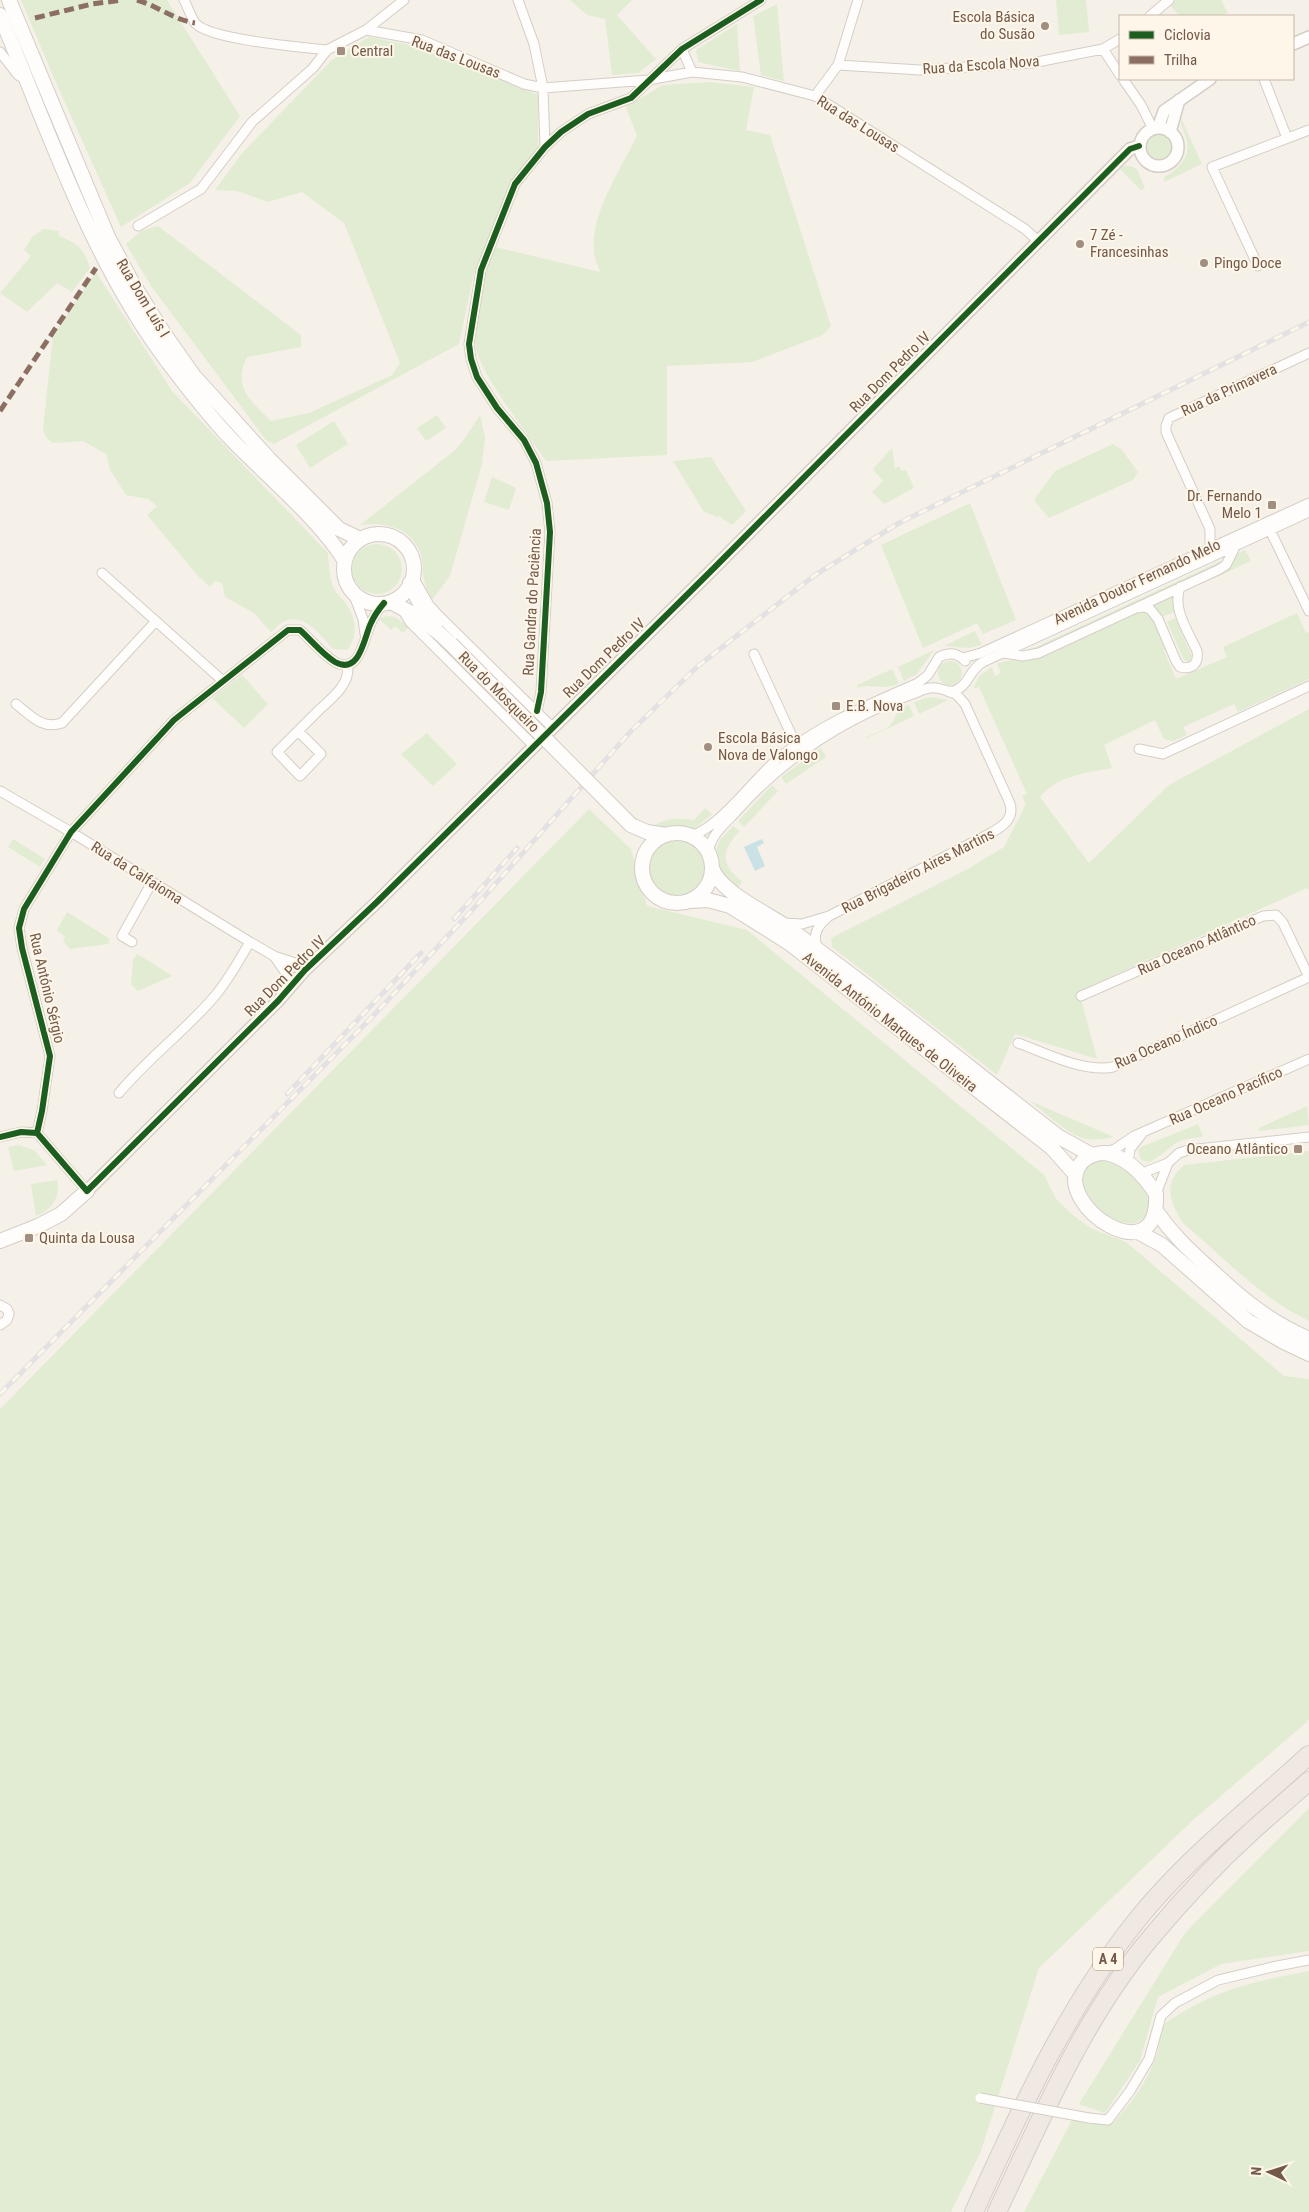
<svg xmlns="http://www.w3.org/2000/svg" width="1309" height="2212" viewBox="0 0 1309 2212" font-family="'Roboto Condensed',sans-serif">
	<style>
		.green { fill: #e1ecd3 }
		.water { fill: #cae2e5 }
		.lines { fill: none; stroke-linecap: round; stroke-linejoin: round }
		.minor-casing { stroke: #d4cec6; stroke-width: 11 }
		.tertiary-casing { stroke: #d4cec6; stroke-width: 14 }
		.secondary-casing { stroke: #d4cdc5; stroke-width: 16 }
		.motorway-casing { stroke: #d4ccc5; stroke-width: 20 }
		.minor { stroke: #fefdfc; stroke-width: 9 }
		.tertiary { stroke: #fefdfc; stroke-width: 11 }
		.secondary { stroke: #fefdfc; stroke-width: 14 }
		.motorway { stroke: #f0e8e3; stroke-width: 18 }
		.rail-casing { stroke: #e4e1e4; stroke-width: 5 }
		.rail { stroke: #fef6e8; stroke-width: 3; stroke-dasharray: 9; stroke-linecap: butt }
		.minor-bridge-casing { stroke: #d4cec6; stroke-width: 11; stroke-linecap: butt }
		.secondary-bridge-casing { stroke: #d4cdc5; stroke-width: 16; stroke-linecap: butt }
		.minor-bridge { stroke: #fefdfc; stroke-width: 9 }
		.secondary-bridge { stroke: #fefdfc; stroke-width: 14 }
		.quiet { stroke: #8d6e63; stroke-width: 5; stroke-dasharray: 10 5; stroke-linecap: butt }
		.cycleway-casing { stroke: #fef6e8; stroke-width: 9 }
		.cycleway { stroke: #1b5e20; stroke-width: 6 }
		.poi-dot { fill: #a08e81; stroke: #fef6e8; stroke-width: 2 }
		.labels { text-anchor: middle; stroke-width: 4; stroke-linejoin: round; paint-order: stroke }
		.shield { fill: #fef6e8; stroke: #9c8879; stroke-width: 1 }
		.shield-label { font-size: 14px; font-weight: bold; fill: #72594a }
		.poi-label { font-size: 15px; fill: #72594a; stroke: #fef6e8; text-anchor: start }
		.street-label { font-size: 15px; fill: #72594a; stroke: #fef6e8 }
	</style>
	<rect width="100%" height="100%" fill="#f5f1e8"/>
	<path class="green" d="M 21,0 L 167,0 L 240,116 L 190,183 L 121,227 L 54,78 Z
		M 570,0 L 632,0 L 617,15 L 656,59 L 638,73 L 612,75 L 605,19 L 587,15 Z
		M 1056,0 L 1086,0 L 1089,32 L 1059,35 Z
		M 1176,0 L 1221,0 L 1228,13 L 1220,16 L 1180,16 L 1170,5 Z
		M 777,4 L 784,81 L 761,75 L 753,16 Z
		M 737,24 L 740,71 L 698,62 L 696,50 Z
		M 369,37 L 415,46 L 538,95 L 538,147 L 511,182 L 474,274 L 459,344 L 274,444 L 266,440 L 151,286 L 126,244 L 141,231 L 158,226 L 301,335 L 301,347 L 247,357 C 232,387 251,401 271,421 L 309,413 L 392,375 L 400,363 L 344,223 L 302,192 L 268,202 L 237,191 L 215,190 L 243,152 L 332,60 Z
		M 709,82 L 754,87 L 746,130 L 770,135 L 831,326 L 823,335 L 752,362 L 667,366 L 667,455 L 546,461 C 529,435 478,372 475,344 C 471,311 484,277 495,247 L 600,272 C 598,266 595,260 594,254 C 589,215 621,169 637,136 L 626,107 L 663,85 Z
		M 1180,116 L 1202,164 L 1164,182 L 1164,177 C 1176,171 1190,159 1187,143 C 1186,133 1180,126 1180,116 Z
		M1147 147a13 13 0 1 1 26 0a13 13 0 1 1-26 0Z
		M 1124,166 L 1130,166 L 1137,169 L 1145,188 L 1141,190 L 1120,169 Z
		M 43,229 L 59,231 L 59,236 C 77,243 84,248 90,268 L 72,292 L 57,283 L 27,312 L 0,293 L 31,256 L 24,250 L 33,236 Z
		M 96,272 L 172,391 L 328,553 C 329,564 329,579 334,588 C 337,595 344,600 348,607 C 357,619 357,639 347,650 L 333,649 C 321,636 304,611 283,622 C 279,624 275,629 271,632 L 254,613 L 225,597 L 222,583 L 215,581 L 210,587 L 199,577 L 147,515 L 157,506 L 148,499 L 126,495 L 110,470 L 106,454 L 83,441 L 53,443 L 46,437 L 43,429 L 53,335 Z
		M 437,415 L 446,428 L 426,441 L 417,428 Z
		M 480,415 L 485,437 L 482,464 L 450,576 L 432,600 C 428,592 424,583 423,574 C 422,568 423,561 421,555 C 412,527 385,522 360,525 L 454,451 L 463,441 Z
		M 334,421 L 348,444 L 310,468 L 296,445 Z
		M 1113,444 L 1122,450 L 1138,472 L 1133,480 L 1049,518 L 1034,500 L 1055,471 Z
		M 892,448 L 895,469 L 899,466 L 902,471 L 906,470 L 914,488 L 884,504 L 872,492 L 883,481 L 873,469 Z
		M 711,457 L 746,511 L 732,525 L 719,516 L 717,517 L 704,512 L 673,461 Z
		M 492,477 L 516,488 L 509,510 L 484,502 Z
		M 970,503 L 1016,620 L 983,634 L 977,623 L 923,648 L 881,545 Z
		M352 569a25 25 0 1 1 50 0a25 25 0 1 1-50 0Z
		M 1245,550 L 1251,561 L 1215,578 L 1213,575 L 1237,554 Z
		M 1225,559 L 1222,564 L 1030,653 L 1023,653 Z
		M 1173,595 L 1173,605 L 1175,612 L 1161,617 L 1150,604 Z
		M 1142,610 C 1156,615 1160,633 1166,645 L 1164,651 L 1176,679 L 1227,657 L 1223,647 L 1297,613 L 1306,633 L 1309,632 L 1309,679 L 1238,712 L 1234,704 L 1183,727 L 1187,735 L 1173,741 L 1164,739 L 1155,720 L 1104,745 L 1112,768 C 1086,773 1058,775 1040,797 L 1089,863 L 1169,785 L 1309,709 L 1309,890 L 1307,888 L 1079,991 L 1097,1059 L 1015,1034 L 997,1075 L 832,947 L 831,938 L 966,870 L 1004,847 L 1026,804 L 1022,796 L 1027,794 L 979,687 L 973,689 L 979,676 L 992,667 L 995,676 L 1001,673 L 997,664 C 1013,657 1025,662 1040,655 L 1041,658 L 1115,624 L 1114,621 Z
		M 386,616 L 395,617 L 409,627 L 403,633 L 395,626 L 391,630 L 379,619 Z
		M 1175,618 L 1192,656 L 1190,662 L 1184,660 L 1167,622 Z
		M 975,631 L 982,645 L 969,648 L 944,646 Z
		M 934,650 L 917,674 L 904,681 L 898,667 Z
		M938 673a12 12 0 1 1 24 0a12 12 0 1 1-24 0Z
		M 892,669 L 899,683 C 881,692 875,682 858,688 L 857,685 Z
		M 242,675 L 268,704 L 244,728 L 212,698 Z
		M 930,697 L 948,700 L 919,714 L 914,702 Z
		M 909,705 L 914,716 L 865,739 C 870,734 880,732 887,728 C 898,720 892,712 909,705 Z
		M 427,733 L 457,764 L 433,786 L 401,754 Z
		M 821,748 L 826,757 L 786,784 L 781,777 Z
		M 772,785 L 778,791 L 744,827 L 738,821 Z
		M 705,808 L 712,814 L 695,828 L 676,827 L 659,829 L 653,827 C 664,817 679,818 694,820 Z
		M 589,809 L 631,849 L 647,906 L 747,930 L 1044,1175 L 1056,1199 L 1074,1216 L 1092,1229 L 1126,1242 L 1284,1376 L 1309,1379 L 1309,1720 L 1192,1821 L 1039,1968 L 981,2151 L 951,2212 L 0,2212 L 0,1409 Z
		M 733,826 L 740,831 C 721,850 720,865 742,881 L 737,890 L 725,880 L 720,869 L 716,850 L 720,840 Z
		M 13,839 L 45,859 L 40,867 L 8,847 Z
		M648 869a29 29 0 1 1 58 0a29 29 0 1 1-58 0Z
		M 67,912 L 110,939 L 108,944 L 70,949 L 63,941 L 65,937 L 57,930 Z
		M 137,954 L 168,973 L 172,976 L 138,991 L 131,984 L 133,960 Z
		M 1030,1101 L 1114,1137 C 1104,1139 1092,1141 1082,1138 C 1063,1131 1046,1113 1030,1101 Z
		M 1307,1106 L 1309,1125 L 1259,1131 L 1259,1128 Z
		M 1198,1124 L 1203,1137 C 1171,1139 1174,1148 1150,1162 L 1141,1160 L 1138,1151 L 1141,1147 Z
		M 19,1145 L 34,1150 L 47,1165 L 14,1171 L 8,1147 Z
		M 1309,1151 L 1309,1321 C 1261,1298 1223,1257 1183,1223 C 1169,1202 1163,1183 1184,1165 Z
		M 1101,1160 C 1124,1161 1172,1204 1138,1222 C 1112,1235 1052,1171 1101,1160 Z
		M 57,1180 C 61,1198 51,1210 36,1216 L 31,1184 Z
		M 1309,1808 L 1309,1951 L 1221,1964 L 1158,1997 L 1140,2061 L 1105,2113 L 1079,2104 L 1185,1933 Z
		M 1309,1971 L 1309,2212 L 1024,2212 L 1072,2120 L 1112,2124 C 1132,2103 1147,2082 1157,2054 C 1160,2046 1159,2036 1162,2028 C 1166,2021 1176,2016 1183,2012 C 1227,1986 1260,1981 1309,1971 Z"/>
	<path class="water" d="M 762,839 L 764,843 L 757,847 L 765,866 L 755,871 L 744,847 Z"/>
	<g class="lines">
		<g class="minor-casing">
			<path id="minor" d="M 184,0 C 188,7 191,18 196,24 C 213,40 301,47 327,50
				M 518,0 L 534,44 L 543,88 L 545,147
				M 1150,16 L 1169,0
				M 366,30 L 422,40 L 524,84 L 543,88 L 648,80 L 692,72 L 742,77 L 815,96 L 1025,229 L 1038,241
				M 682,49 L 692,72
				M 1103,49 L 1120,75
				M 0,52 L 18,75 L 25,79
				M 838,65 L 920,70 L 1032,63 L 1103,49 L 1120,39
				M 1123,79 L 1141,105 L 1153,129
				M 1264,79 L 1287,138
				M 815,96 L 838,65 L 858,0
				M 138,226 L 201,189 L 252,122 L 313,68 L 327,50 L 366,30 L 404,0
				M 1258,266 L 1212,167 L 1309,130
				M 1270,530 L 1309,611
				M 1210,549 L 1210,529 L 1166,432 L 1166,426 L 1169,418 L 1309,353
				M 102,573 L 223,681
				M 413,577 L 429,605 L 438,615 L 552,727
				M 353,593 L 363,619 L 365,634
				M 1137,608 L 1144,607 L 1150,609 L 1158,619 L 1176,661 L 1180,667 C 1193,670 1199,663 1197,651 C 1188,631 1172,609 1180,587
				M 402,609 L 410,622 L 534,746
				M 1003,653 L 1023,656 L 1039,653 L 1218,570 L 1226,565 L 1236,545
				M 754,654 L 796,745
				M 963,658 L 981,653 L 1309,503
				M 16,704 C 30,715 42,730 62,723 L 156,621
				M 537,711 L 541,692 L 550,532 L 547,503 L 536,463 L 524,440 L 497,408 L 477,377 L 471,359 L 469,344 L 481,270 L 515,184 L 545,147 L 561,132 L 588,114 L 631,98 L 682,49 L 761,0
				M 298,731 L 321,754 L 300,776 L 277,752 C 291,738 305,724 320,709 C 328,702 339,693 344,683 C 348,677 348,671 348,664
				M 1139,749 L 1163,754 L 1309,686
				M 0,791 L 71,832 L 250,942 L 274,956 L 298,964 L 305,970
				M 691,836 C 721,827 754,778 780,757 C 821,724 870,704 918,683 L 928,675 L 939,657 C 949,652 958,653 965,661
				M 708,852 C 711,836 722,826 733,815 C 783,758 846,717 918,692 C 924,689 930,687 936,688 C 945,689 950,694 958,689 C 969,684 969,670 983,662 L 1309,512
				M 783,923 L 802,924 L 829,916 L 989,834 C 1004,826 1017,817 1008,799 L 965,704 L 956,694 L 949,692
				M 132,942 L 122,936 L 152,882
				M 819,950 C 811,938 817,926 827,918
				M 274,956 L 288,976 L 295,981
				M 1081,996 L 1263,916 L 1276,915 L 1283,923 L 1309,977
				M 1018,1043 C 1046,1053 1084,1073 1113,1067 L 1309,977
				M 119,1093 C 148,1058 185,1031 214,997 C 228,981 239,960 250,942
				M 37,1133 L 42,1111 L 50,1056 L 22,948 L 19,928 L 24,909 L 71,832 L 174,720 L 288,630 L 300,630 C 311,640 322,654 335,662 C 360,676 364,637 371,623 C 374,616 379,609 384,603
				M 0,1137 L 21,1132 L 37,1133 L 87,1191
				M 1105,1152 L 1115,1149 L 1134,1136 L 1309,1059
				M 1128,1163 L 1130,1149 L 1141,1135
				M 1140,1174 L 1168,1163 L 1179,1153 L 1188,1150 L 1309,1137
				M 1156,1194 L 1168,1163
				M 0,1305 L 7,1309 L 9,1314 L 7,1320 L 0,1325
				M 1089,2118 L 1108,2120 L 1130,2091 L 1149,2059 L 1161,2016 L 1175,2003 L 1218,1980 L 1272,1967 L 1309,1960"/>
		</g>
		<g class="tertiary-casing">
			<path id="tertiary" d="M 1293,44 L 1309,37
				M1140 147a19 19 0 1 1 38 0a19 19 0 1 1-38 0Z
				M 1158,128 L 1164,111 L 1210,79
				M 1170,132 L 1179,100
				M 87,1191 L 278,1001 L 305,970 L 377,902 L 714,568 L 1118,161 L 1130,149 L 1139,146"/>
		</g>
		<g class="secondary-casing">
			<path id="secondary" d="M 9,0 L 108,237 L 133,284 L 163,332 L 194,376 L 270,460 L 339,529 L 360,539
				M 0,15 C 48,129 91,259 165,358 C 186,386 208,415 232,440 C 268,477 318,518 345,561
				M344 569a35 35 0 1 1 70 0a35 35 0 1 1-70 0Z
				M 410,583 L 420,604 L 435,625
				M 391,602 C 413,613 433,626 451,644
				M 631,825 L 647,832 L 666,835
				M642 868a35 35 0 1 1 70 0a35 35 0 1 1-70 0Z
				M 712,868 C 720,893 770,914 791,930 C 882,996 970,1068 1059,1137 L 1092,1155
				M 690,901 L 708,900 L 730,906 L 789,943 L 1052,1148 L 1075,1174
				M 1105,1153 C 1127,1157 1144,1175 1156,1194 C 1160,1276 1054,1206 1079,1166 C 1084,1157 1095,1153 1105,1153 Z
				M 1156,1211 C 1173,1235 1188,1249 1210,1269 C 1243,1300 1267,1320 1309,1339
				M 1138,1232 L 1162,1245 L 1248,1321 L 1282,1341 L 1309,1354
				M 0,1241 L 38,1226 L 61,1214 L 87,1191"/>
		</g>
		<g class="motorway-casing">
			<path id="motorway" d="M 974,2212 C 1020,2110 1067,2007 1137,1920 C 1187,1858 1251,1808 1309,1755
				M 997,2212 C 1042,2117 1084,2016 1153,1935 C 1183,1899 1217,1863 1252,1831 C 1271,1814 1290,1798 1309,1781"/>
		</g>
		<use href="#minor" class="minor"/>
		<use href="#tertiary" class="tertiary"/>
		<use href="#secondary" class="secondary"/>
		<use href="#motorway" class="motorway"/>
		<g class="rail-casing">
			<path id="rail" d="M 454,919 L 517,848
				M 287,1094 L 421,953
				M 0,1394 L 372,1017 L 474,908 L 631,731 L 698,666 L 815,575 L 899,523 L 1309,322"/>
		</g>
		<use href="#rail" class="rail"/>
		<g class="minor-bridge-casing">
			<path id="minor-bridge" d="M 980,2098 L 1089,2118"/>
		</g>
		<g class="secondary-bridge-casing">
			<path id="secondary-bridge" d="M 451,644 L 631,825"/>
		</g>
		<use href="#minor-bridge" class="minor-bridge"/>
		<use href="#secondary-bridge" class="secondary-bridge"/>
		<path class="quiet" d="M 137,0 C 158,6 174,20 195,23
			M 35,18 L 92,4 L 123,0
			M 0,411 L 96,268"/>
		<g class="cycleway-casing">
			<path id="cycleway" d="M 537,711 L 541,692 L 550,532 L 547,503 L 536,463 L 524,440 L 497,408 L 477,377 L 471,359 L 469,344 L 481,270 L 515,184 L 545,147 L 561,132 L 588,114 L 631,98 L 682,49 L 761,0
				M 37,1133 L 42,1111 L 50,1056 L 22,948 L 19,928 L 24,909 L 71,832 L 174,720 L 288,630 L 300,630 C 311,640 322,654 335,662 C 360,676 364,637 371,623 C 374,616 379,609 384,603
				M 0,1137 L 21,1132 L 37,1133 L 87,1191 L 278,1001 L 305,970 L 377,902 L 714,568 L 1118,161 L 1130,149 L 1139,146"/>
		</g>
		<use href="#cycleway" class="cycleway"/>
	</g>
	<g class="poi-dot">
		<circle cx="1045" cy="26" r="5"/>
		<rect x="336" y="46" width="10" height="10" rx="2.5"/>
		<circle cx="1080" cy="244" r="5"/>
		<circle cx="1204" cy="263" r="5"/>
		<rect x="1267" y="500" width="10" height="10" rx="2.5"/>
		<rect x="831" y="701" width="10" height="10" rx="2.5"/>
		<circle cx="708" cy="747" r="5"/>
		<rect x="1293" y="1144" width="10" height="10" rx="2.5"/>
		<rect x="24" y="1233" width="10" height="10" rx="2.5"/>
	</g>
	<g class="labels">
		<rect class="shield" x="1093" y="1947.5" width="30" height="23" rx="4"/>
		<g class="shield-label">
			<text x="1108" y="1964">A 4</text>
		</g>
		<g class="poi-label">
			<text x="1035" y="22" text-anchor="end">Escola Básica<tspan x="1035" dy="17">do Susão</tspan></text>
			<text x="351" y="56">Central</text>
			<text x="1090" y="240">7 Zé -<tspan x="1090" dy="17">Francesinhas</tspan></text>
			<text x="1214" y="268">Pingo Doce</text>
			<text x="1262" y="501" text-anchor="end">Dr. Fernando<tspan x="1262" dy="17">Melo 1</tspan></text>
			<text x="846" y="711">E.B. Nova</text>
			<text x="718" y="743">Escola Básica<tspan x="718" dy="17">Nova de Valongo</tspan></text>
			<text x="1288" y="1154" text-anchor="end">Oceano Atlântico</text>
			<text x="39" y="1243">Quinta da Lousa</text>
		</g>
		<g class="street-label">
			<text transform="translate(456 57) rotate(21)" y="5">Rua das Lousas</text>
			<text transform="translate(981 65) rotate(-4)" y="5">Rua da Escola Nova</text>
			<text transform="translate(858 124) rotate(32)" y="5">Rua das Lousas</text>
			<text transform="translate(143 298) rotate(59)" y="5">Rua Dom Luís I</text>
			<text transform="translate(890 372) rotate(-45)" y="5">Rua Dom Pedro IV</text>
			<text transform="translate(1229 390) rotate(-25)" y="5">Rua da Primavera</text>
			<text transform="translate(1137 582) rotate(-25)" y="5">Avenida Doutor Fernando Melo</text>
			<text transform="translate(532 602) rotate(-87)" y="5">Rua Gandra do Paciência</text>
			<text transform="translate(604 658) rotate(-44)" y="5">Rua Dom Pedro IV</text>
			<text transform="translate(499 692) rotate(45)" y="5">Rua do Mosqueiro</text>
			<text transform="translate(918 871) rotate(-27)" y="5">Rua Brigadeiro Aires Martins</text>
			<text transform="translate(137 873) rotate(32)" y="5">Rua da Calfaioma</text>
			<text transform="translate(1197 945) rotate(-24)" y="5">Rua Oceano Atlântico</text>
			<text transform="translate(285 976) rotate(-45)" y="5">Rua Dom Pedro IV</text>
			<text transform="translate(47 988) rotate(77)" y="5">Rua António Sérgio</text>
			<text transform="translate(890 1022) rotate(38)" y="5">Avenida António Marques de Oliveira</text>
			<text transform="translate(1166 1042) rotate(-24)" y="5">Rua Oceano Índico</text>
			<text transform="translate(1226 1096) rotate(-24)" y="5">Rua Oceano Pacífico</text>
		</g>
	</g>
	<rect x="1119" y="15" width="175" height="65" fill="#fef6e8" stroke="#c6b7a9"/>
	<rect x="1129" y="31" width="25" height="8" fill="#1b5e20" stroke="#c6b7a9"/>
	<text x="1164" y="40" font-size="15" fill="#72594a">Ciclovia</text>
	<rect x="1129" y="56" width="25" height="8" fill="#8d6e63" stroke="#c6b7a9"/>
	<text x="1164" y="65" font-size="15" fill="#72594a">Trilha</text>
	<g transform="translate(1269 2172) rotate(274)" stroke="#fef6e8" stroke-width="4" paint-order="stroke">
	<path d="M0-4L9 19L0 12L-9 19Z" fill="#72594a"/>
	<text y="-8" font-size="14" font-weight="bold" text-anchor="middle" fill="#72594a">N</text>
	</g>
</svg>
